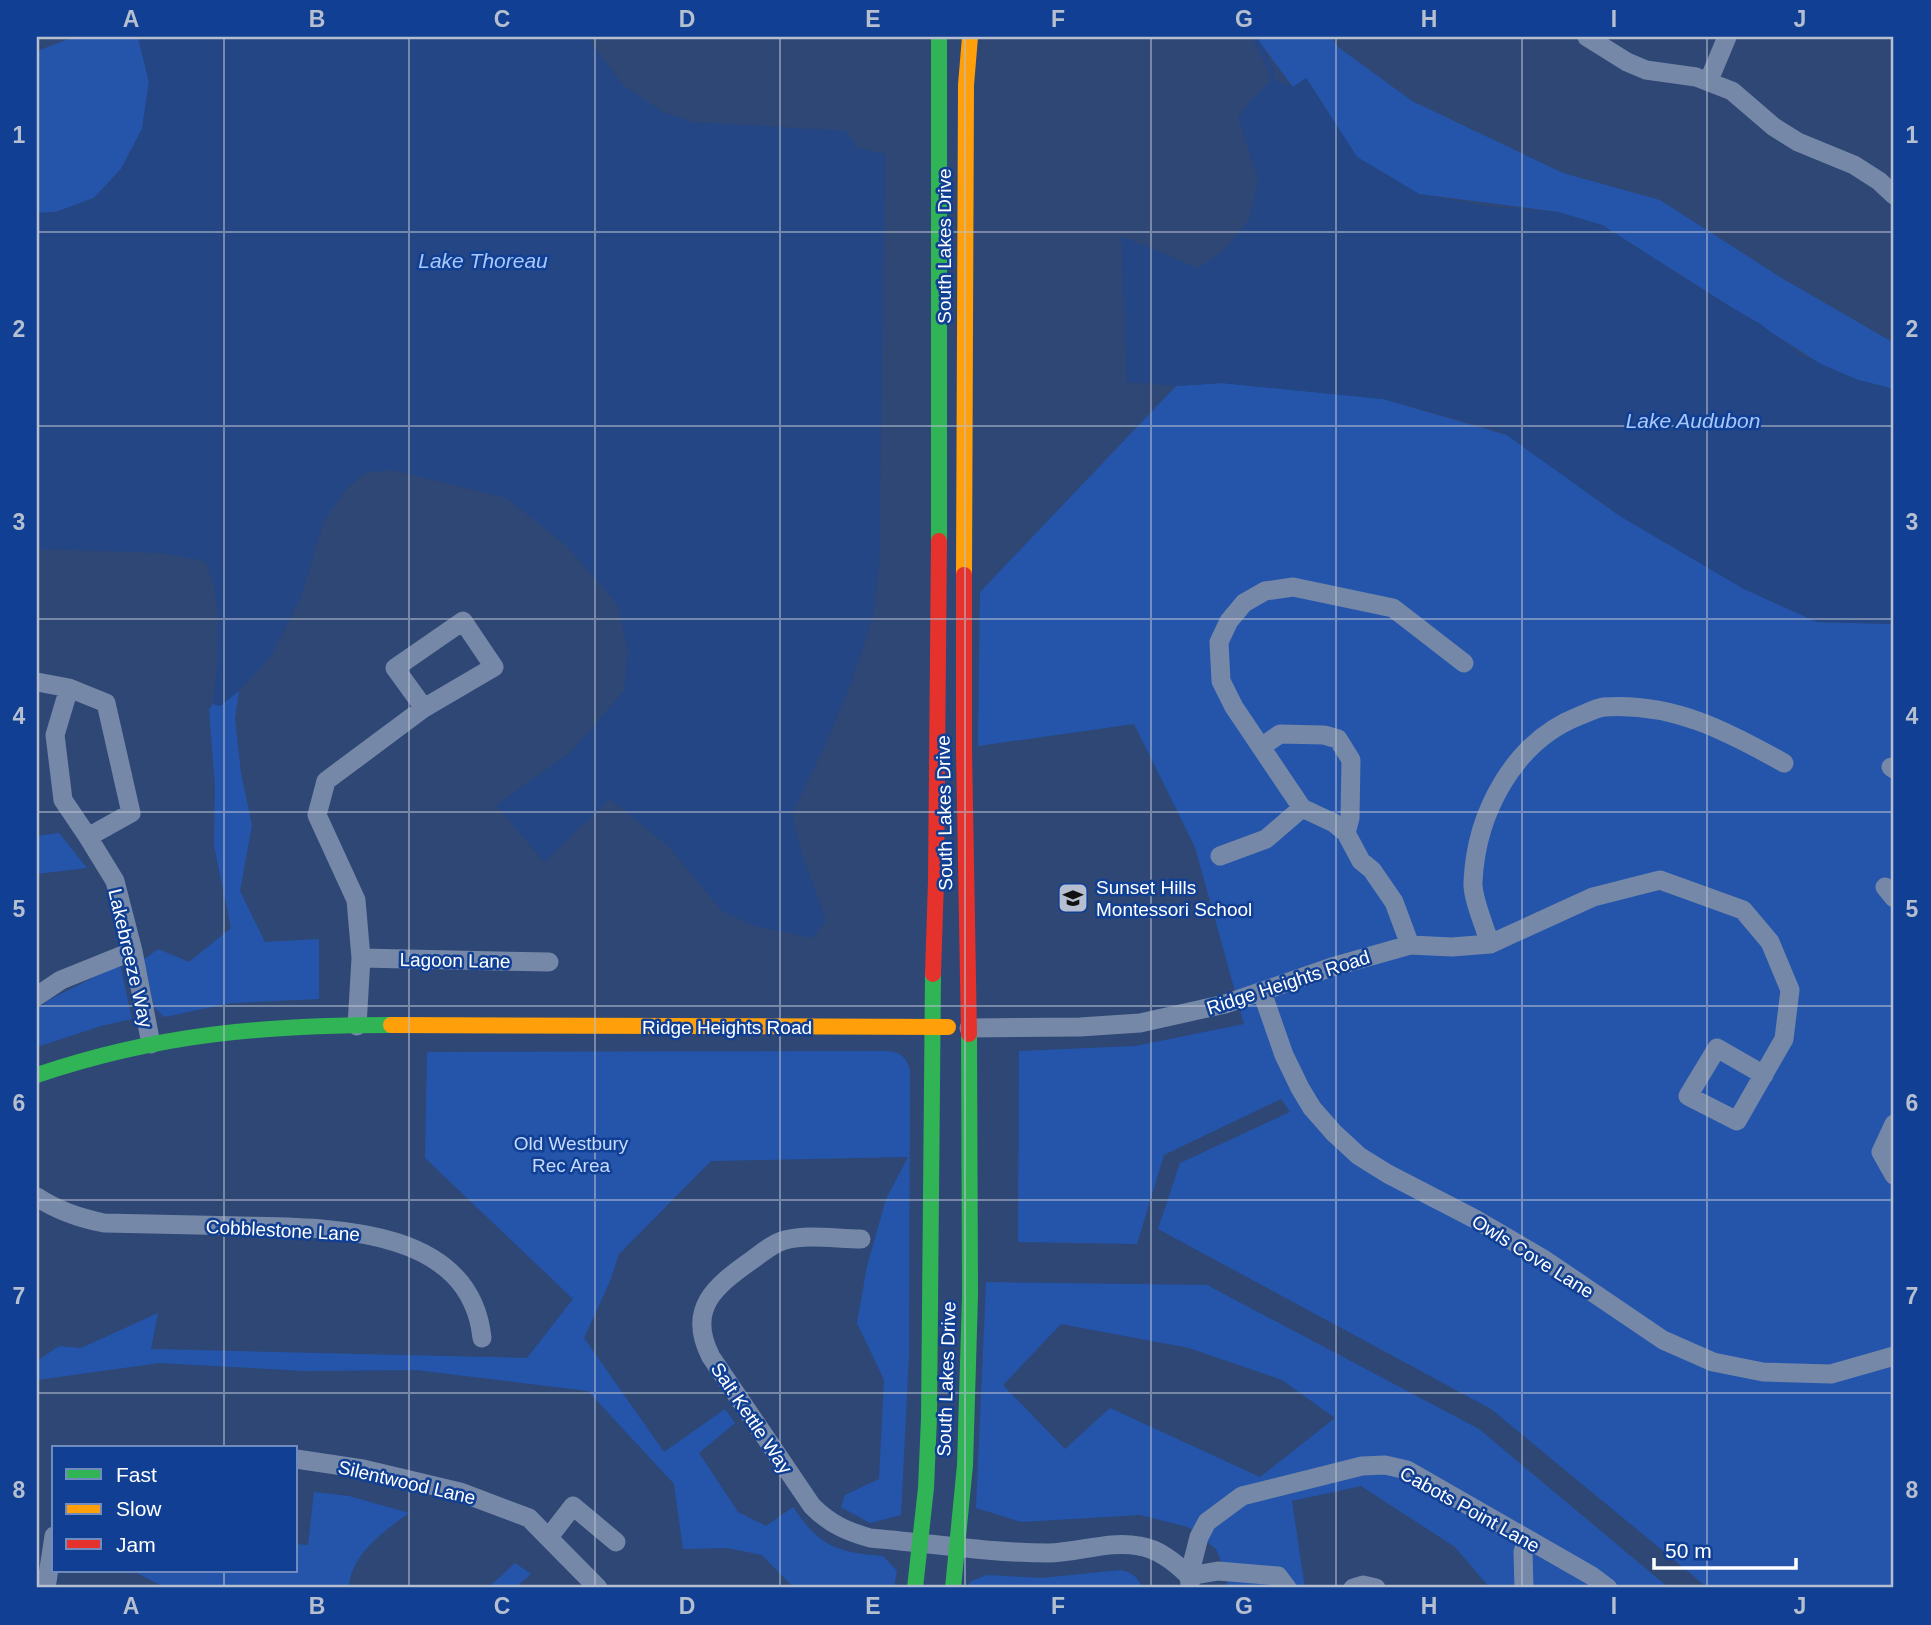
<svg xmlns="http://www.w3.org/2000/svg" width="1931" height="1625" viewBox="0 0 1931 1625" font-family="Arial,sans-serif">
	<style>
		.green { fill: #2455ab; fill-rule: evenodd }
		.water { fill: #244684 }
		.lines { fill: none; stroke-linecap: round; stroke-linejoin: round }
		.stream { stroke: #244684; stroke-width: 5 }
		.street { stroke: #7688a8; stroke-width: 19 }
		.fast { stroke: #30b455; stroke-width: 16 }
		.slow { stroke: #ff9f0a; stroke-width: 16 }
		.jam { stroke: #e5322d; stroke-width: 16 }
		.grid { fill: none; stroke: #b6bfcf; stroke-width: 2; stroke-opacity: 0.55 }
		.labels { text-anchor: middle; stroke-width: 5; stroke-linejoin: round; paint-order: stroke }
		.street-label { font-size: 19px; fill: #fff; stroke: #103f93 }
		.poi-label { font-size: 19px; fill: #fff; stroke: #103f93; text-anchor: start }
		.park-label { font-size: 19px; fill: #c5dafe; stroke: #103f93 }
		.water-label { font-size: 21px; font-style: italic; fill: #a9c8fa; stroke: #103f93 }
		.neatline { fill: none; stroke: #b6bfcf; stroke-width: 2.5 }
		.grid-label { font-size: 23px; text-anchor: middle; font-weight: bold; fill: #b6bfcf }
	</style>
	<rect width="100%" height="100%" fill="#2e4775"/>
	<path class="green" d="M 74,37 L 138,37 L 149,82 L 142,129 L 121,169 L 94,198 L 56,212 L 37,213 L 37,51 Z
		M 1256,37 L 1331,37 L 1338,47 L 1412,101 L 1563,173 L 1660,200 L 1780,277 L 1894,343 L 1894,389 L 1858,380 L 1827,368 L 1602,225 L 1558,212 L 1419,194 L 1357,157 L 1307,79 L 1293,87 Z
		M 1222,383 L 1383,399 L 1507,435 L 1620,516 L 1744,589 L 1817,622 L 1894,624 L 1894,1588 L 1708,1588 L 1491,1409 L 1158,1229 L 1180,1163 L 1290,1112 L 1281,1099 L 1164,1155 L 1137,1244 L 1018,1242 L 1019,1051 L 1135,1046 L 1244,1024 L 1195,847 L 1134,724 L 978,746 L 980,592 L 1176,386 Z
		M 239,691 L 235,719 L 241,773 L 252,825 L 240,891 L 265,942 L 319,939 L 319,999 L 232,1003 L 164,1017 L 154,1007 L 144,959 L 158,949 L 189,962 L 231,928 L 214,845 L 215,785 L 209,709 L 213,704 L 220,706 Z
		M 59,833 L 87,868 L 37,874 L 37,836 Z
		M 120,964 L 132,1019 L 101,1026 L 37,1047 L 37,1009 L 49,1000 Z
		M 888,1051 C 901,1052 908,1059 910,1071 L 909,1356 L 901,1515 L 870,1523 L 841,1507 L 845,1495 L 879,1479 L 884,1380 L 857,1323 L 867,1266 L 886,1199 L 908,1157 L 711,1161 L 619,1254 L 610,1281 L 584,1338 L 664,1452 L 725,1409 L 735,1423 L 699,1453 L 738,1512 L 766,1526 L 793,1507 C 820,1547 836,1552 883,1556 L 897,1571 L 894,1588 L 794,1588 L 762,1555 L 727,1548 L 683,1549 L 674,1484 L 588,1391 L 416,1370 L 305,1371 L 160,1363 L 37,1380 L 37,1361 L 59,1346 L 81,1348 L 158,1313 L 151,1349 L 527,1358 L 573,1299 L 425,1158 L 427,1052 Z
		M 986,1282 L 1207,1285 L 1479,1429 L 1669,1588 L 1490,1588 L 1455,1547 L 1361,1486 L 1292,1501 L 1305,1588 L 1224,1588 L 1229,1580 L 1216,1549 L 1188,1527 L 1140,1515 L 1021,1522 L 976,1508 ZM 1061,1324 L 1189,1348 L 1282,1380 L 1335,1418 L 1260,1477 L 1110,1408 L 1065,1449 L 1003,1385 Z
		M 314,1492 L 349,1496 L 409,1513 C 384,1531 350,1555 349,1588 L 166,1588 L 137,1573 L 138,1571 L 296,1571 L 296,1544 L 308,1545 Z
		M 515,1563 L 531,1574 L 515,1588 L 488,1588 Z
		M 1121,1570 C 1133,1573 1138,1577 1142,1588 L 965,1588 L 971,1581 L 987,1575 L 1041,1578 Z"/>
	<path class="water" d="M 138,37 L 587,37 L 623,85 L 663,112 L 692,122 L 846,131 L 858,148 L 885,154 L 879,568 C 876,587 876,607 870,626 C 851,692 822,753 792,814 L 801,852 L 826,920 L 812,938 L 755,926 L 722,911 L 668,846 L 610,799 L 544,862 L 496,805 L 571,752 L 624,691 L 628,651 L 618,605 L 567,546 L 506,498 L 391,470 L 366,473 L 348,487 L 324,521 L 301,597 L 271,656 L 239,691 L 220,706 L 213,704 C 218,658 225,605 205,561 L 161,553 L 37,549 L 37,213 L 56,212 L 94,198 L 121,169 L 142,129 L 149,82 Z
		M 1306,78 L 1357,157 L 1419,194 L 1485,206 L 1558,212 L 1602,225 L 1722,302 L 1759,323 L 1801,355 L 1858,380 L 1894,389 L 1894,624 L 1817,622 L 1744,589 L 1620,516 L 1501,431 L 1383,399 L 1222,383 L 1176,386 L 1127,382 L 1121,236 L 1198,268 L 1223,251 L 1250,218 L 1258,180 L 1238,117 L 1251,100 L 1272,79 L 1293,87 Z"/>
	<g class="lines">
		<path class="stream" d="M 1254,37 L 1271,69 L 1272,79"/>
		<path class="street" d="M 1587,37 L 1627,62 L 1646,70 L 1696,77 L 1732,91 L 1774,127 L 1798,142 L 1854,165 L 1879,181 L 1894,195
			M 1709,80 L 1727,37
			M 37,682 L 69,688
			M 69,688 L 106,703 L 131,813 L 88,837 L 63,800 L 55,735 Z
			M 1261,747 L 1280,734 L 1324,735 L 1338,739 L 1351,760 L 1350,818 L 1346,833
			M 1891,767 L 1894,769
			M 88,837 L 115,881 L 133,951 L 151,1044
			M 1220,856 L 1266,839 L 1302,808
			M 1885,887 L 1894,898
			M 1490,944 L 1593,897 L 1660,880 L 1743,910 L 1770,942 L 1790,990 L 1784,1039 L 1737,1121 L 1688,1096 L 1717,1048 L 1764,1075
			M 1410,945 L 1394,902 L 1372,870 L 1361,861 L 1346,833 L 1334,823 L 1302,808 L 1234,707 L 1221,681 L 1219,642 L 1229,621 L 1244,603 L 1265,591 L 1293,587 L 1393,608 L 1464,663
			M 361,958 L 549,962
			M 1262,992 L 1284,1055 L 1300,1088 L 1312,1108 L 1334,1133 L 1359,1156 L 1388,1174 L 1475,1219 L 1545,1260 L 1663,1340 L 1713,1362 L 1763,1372 L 1831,1374 L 1894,1356
			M 37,996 L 61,980 L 133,951
			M 357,1026 L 361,958 L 356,900 L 317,815 L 326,781 L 424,708 L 494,667 L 463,621 L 395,668 L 424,708
			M 969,1028 L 1080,1027 L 1140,1023 L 1225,1004 L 1332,967 L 1410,945 L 1452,947 L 1490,944 C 1485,927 1472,898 1473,882 C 1476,814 1513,742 1579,716 C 1587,713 1596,708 1604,707 C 1672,702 1727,731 1784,763
			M 1894,1124 L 1881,1152 L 1894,1175
			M 37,1197 C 58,1211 79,1218 104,1223 C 150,1224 197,1225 243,1226 C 328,1228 470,1225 482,1338
			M 861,1239 C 837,1239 808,1234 785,1240 C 773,1243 762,1253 752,1260 C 715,1286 686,1309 711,1357 L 812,1506 C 830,1524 846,1531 870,1538 C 929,1543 989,1553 1048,1553 C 1078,1553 1109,1540 1139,1546 C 1159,1549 1175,1562 1189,1576
			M 296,1459 L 363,1469 L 460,1492 L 529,1518 L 598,1588
			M 549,1537 L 573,1506 L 616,1542
			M 1189,1576 L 1218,1571 L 1278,1576 L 1287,1588
			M 1190,1584 L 1189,1576 L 1199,1537 L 1207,1522 L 1242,1496 L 1362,1466 L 1385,1465 L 1407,1470 L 1592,1576 L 1608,1588
			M 46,1588 L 54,1536
			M 1353,1588 L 1363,1585 L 1376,1588
			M 1524,1588 L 1523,1552 L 1527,1540"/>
		<path class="fast" d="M 939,541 L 939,37
			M 37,1075 C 158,1034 264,1025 391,1025
			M 915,1588 L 926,1488 L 929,1418 L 933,974
			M 953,1588 L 965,1465 L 970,1296 L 969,1034"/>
		<path class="slow" d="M 964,575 L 966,85 L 970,37
			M 391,1025 L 948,1027"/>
		<path class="jam" d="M 964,575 L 964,749 L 969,1034
			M 933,974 L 936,881 L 939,541"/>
	</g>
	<path class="grid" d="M 224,37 L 224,1448M 409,37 L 409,1588M 595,37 L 595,1588M 780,37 L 780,1588M 965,37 L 965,1588M 1151,37 L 1151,1588M 1336,37 L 1336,1588M 1522,37 L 1522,1588M 1707,37 L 1707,1588M 37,232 L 1894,232M 37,426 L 1894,426M 37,619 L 1894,619M 37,812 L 1894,812M 37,1006 L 1894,1006M 37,1200 L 1894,1200M 37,1393 L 1894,1393M 224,1571 L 224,1588"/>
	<defs>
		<g id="school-square" transform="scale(1.575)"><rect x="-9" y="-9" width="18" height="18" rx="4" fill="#b6bfcf" stroke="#103f93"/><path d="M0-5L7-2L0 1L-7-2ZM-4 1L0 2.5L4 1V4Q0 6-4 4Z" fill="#111"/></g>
	</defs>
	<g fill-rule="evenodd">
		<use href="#school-square" x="1073" y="898"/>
	</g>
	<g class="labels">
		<g class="street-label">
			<text transform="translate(944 246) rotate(-90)" y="7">South Lakes Drive</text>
			<text transform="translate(944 813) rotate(-91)" y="7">South Lakes Drive</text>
			<text transform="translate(131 958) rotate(77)" y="7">Lakebreeze Way</text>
			<text transform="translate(455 960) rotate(1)" y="7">Lagoon Lane</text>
			<text transform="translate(1288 982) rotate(-18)" y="7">Ridge Heights Road</text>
			<text x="727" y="1034">Ridge Heights Road</text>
			<text transform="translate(283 1230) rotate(3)" y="7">Cobblestone Lane</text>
			<text transform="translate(1533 1256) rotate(32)" y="7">Owls Cove Lane</text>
			<text transform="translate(946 1379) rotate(-88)" y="7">South Lakes Drive</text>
			<text transform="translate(752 1418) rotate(56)" y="7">Salt Kettle Way</text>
			<text transform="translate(407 1482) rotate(13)" y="7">Silentwood Lane</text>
			<text transform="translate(1470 1509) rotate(29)" y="7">Cabots Point Lane</text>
		</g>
		<g class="poi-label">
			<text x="1096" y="894">Sunset Hills<tspan x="1096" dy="22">Montessori School</tspan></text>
		</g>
		<g class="park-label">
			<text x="571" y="1150">Old Westbury<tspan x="571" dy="22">Rec Area</tspan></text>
		</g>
		<g class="water-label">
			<text x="483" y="268">Lake Thoreau</text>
			<text x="1693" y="428">Lake Audubon</text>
		</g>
	</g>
	<rect width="1931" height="1625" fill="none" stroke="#103f93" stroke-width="77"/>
	<rect x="52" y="1446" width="245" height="126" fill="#103f93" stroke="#708cbe" stroke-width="2"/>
	<rect x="66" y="1469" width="35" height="10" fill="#30b455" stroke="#708cbe" stroke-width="2"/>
	<text x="116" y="1482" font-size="21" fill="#ffffff">Fast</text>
	<rect x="66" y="1504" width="35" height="10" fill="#ff9f0a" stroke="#708cbe" stroke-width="2"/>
	<text x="116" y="1516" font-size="21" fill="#ffffff">Slow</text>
	<rect x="66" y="1539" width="35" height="10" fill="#e5322d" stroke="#708cbe" stroke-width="2"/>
	<text x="116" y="1552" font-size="21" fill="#ffffff">Jam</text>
	<path d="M1654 1558v10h142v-10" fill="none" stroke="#ffffff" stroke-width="3.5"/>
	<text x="1665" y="1558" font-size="21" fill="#ffffff" stroke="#103f93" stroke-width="5" paint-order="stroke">50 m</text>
	<rect x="38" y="38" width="1854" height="1548" class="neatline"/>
	<g class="grid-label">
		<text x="131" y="27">A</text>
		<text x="317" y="27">B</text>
		<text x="502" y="27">C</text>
		<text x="687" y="27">D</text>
		<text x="873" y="27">E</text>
		<text x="1058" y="27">F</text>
		<text x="1244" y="27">G</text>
		<text x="1429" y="27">H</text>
		<text x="1614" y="27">I</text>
		<text x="1800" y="27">J</text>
		<text x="19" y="143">1</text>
		<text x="1912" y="143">1</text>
		<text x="19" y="337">2</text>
		<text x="1912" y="337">2</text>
		<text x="19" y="530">3</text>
		<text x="1912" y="530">3</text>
		<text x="19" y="724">4</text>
		<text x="1912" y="724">4</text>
		<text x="19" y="917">5</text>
		<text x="1912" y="917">5</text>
		<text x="19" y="1111">6</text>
		<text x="1912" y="1111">6</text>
		<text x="19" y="1304">7</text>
		<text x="1912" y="1304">7</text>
		<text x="19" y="1498">8</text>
		<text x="1912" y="1498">8</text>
		<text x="131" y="1614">A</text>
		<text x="317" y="1614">B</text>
		<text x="502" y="1614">C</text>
		<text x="687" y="1614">D</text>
		<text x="873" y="1614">E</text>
		<text x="1058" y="1614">F</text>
		<text x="1244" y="1614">G</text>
		<text x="1429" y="1614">H</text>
		<text x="1614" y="1614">I</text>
		<text x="1800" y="1614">J</text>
	</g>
</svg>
